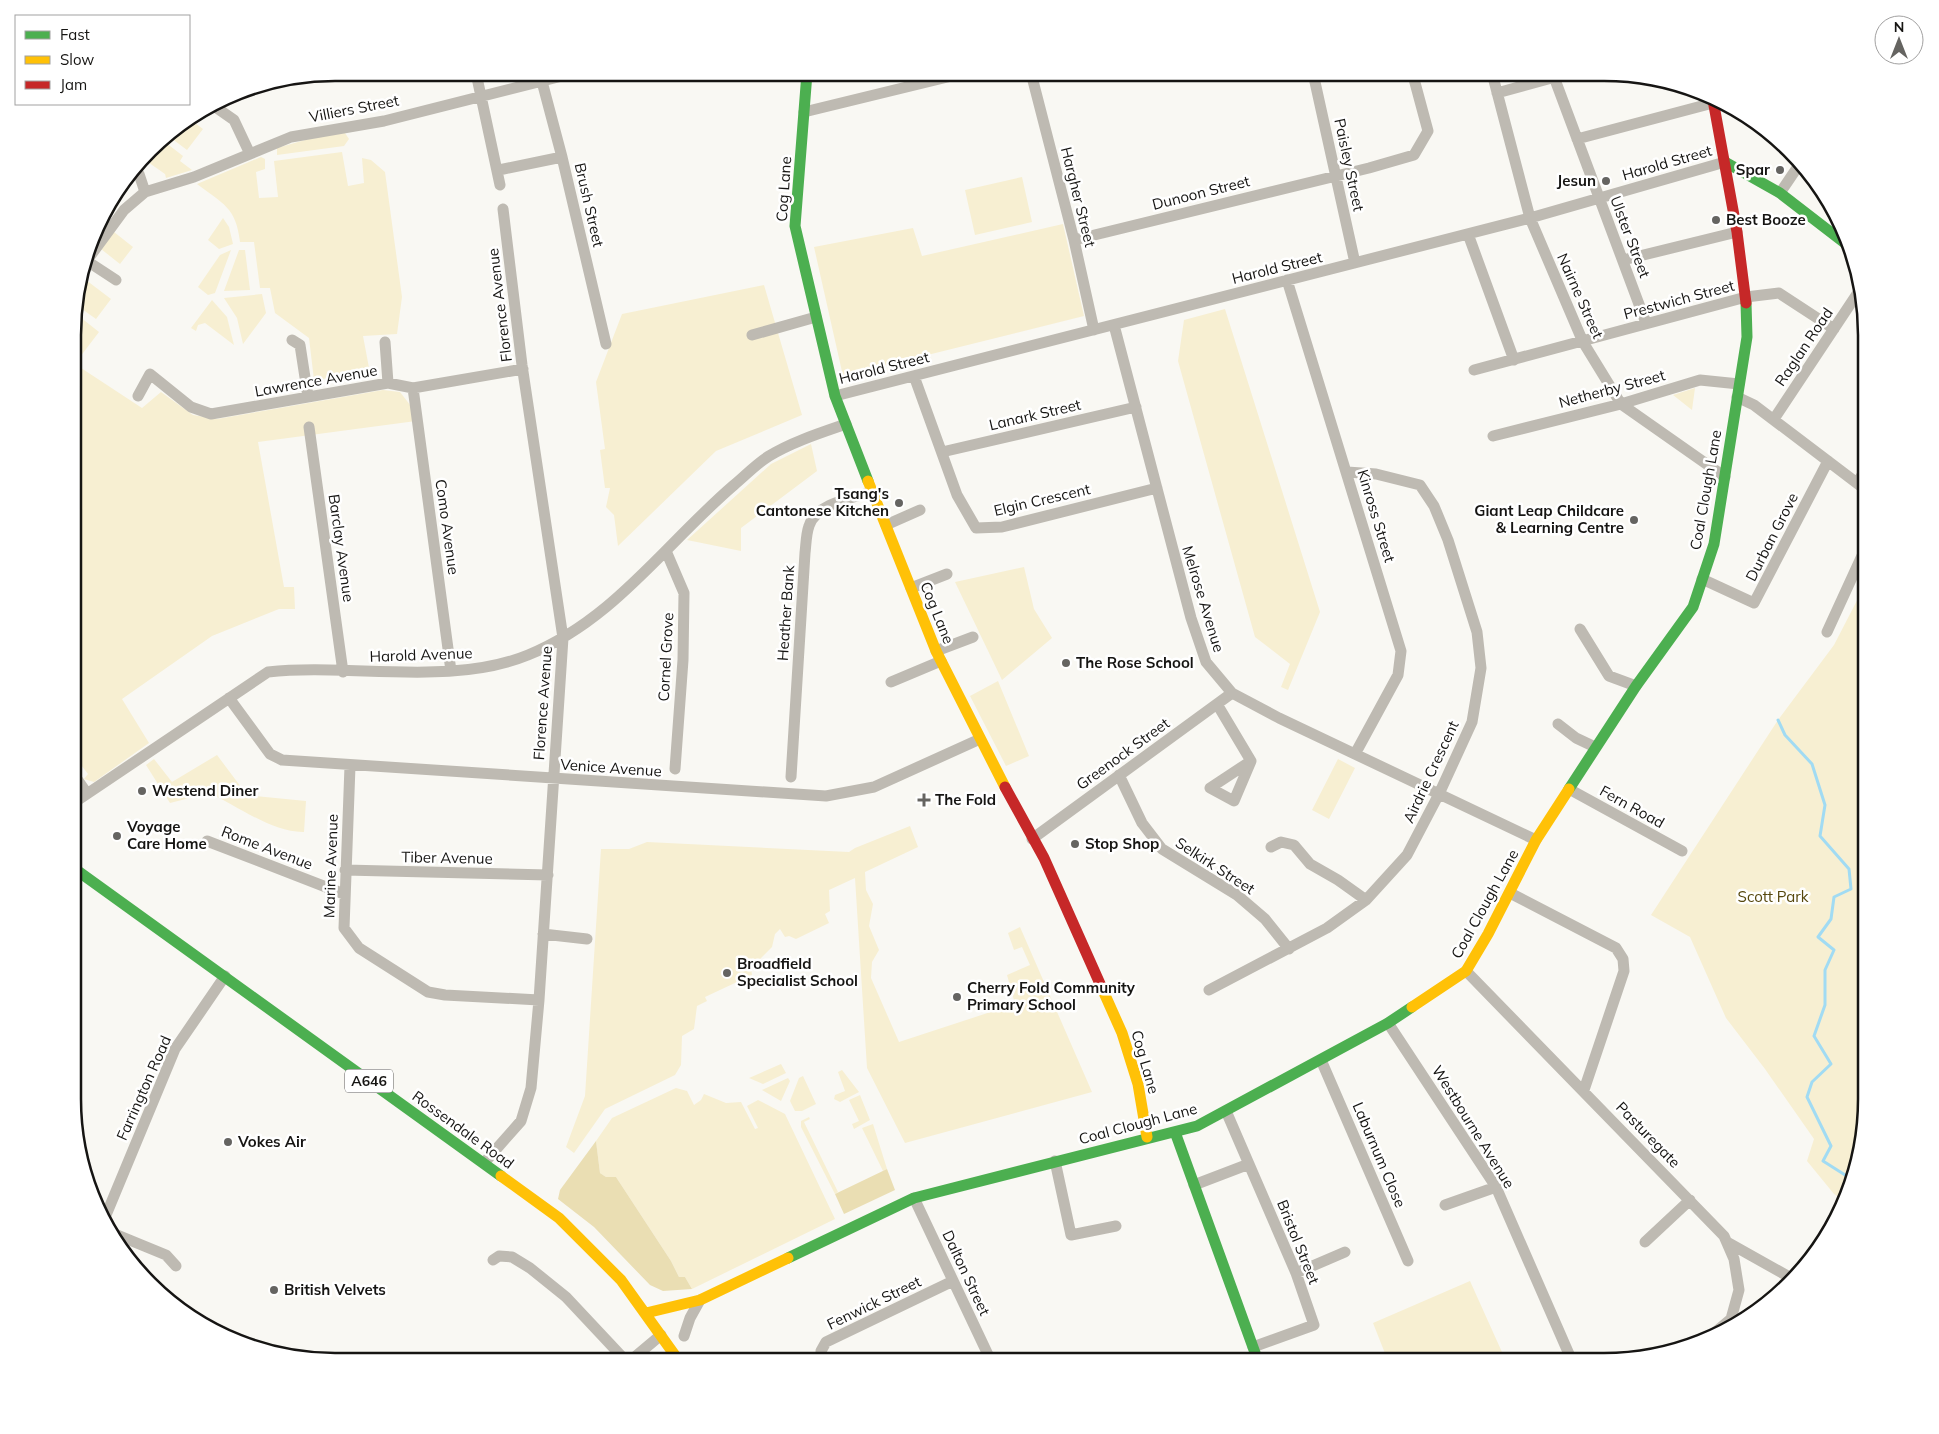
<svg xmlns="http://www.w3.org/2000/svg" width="1939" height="1434" viewBox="0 0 1939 1434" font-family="Mulish,sans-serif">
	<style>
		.green { fill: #f7efd2 }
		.forest { fill: #eadeb3 }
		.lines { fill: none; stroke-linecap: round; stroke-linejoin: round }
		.stream { stroke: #a1dbf3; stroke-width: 3 }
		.street { stroke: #bebab2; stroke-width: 11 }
		.fast { stroke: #4caf50; stroke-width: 11 }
		.slow { stroke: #ffc107; stroke-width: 11 }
		.jam { stroke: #c62828; stroke-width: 11 }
		.poi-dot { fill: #656461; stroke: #fff; stroke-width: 2 }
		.labels { text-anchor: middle; stroke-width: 5; stroke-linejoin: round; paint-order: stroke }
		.shield { fill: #fff; stroke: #5c5b5a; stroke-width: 1 }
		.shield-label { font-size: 14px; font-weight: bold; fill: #161513 }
		.street-label { font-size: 15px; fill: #161513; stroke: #fff }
		.poi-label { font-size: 15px; font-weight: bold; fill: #161513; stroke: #fff; text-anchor: start }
		.park-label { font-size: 15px; fill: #56470c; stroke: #fff }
		.rim { fill: none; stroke: #161513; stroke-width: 2.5 }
	</style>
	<rect width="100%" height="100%" fill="#f9f8f3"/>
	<path class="green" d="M 191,120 L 203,129 L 187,150 L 167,135 Z
		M 345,133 L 349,139 L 344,146 L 277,155 L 277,148 L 312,138 Z
		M 161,139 L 183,156 L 180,161 L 192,170 L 166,178 L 165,174 L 145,160 Z
		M 342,152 L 348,186 L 364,183 L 362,158 L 371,160 L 385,172 L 402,297 L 397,334 L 363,336 L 370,373 L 314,380 L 309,338 L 275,313 L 270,288 L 260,288 L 254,242 L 240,242 C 236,207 223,204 197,184 L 261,157 L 265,159 L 265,169 L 256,172 L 259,198 L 278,197 L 274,161 Z
		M 1022,177 L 1032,222 L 975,235 L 965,190 Z
		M 223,218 L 229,227 L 233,244 L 219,249 L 208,240 Z
		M 1063,224 L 1084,316 L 843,376 L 814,247 L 913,228 L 922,256 Z
		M 114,232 L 133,247 L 120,264 L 101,249 Z
		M 231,250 L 215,293 L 208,295 L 198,287 L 220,255 Z
		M 239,250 L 245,250 L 250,290 L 224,291 Z
		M 82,277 L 111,299 L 96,319 L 75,304 Z
		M 764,285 L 802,415 L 716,451 L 618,546 L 614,515 L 606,507 L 610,488 L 605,488 L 600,450 L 605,449 L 596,382 L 622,314 Z
		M 262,294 L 266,313 L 243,344 L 237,318 L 224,298 Z
		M 212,300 L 227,317 L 234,345 L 205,323 L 198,325 L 196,331 L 191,328 Z
		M 1225,309 L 1320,612 L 1288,690 L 1281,687 L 1290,664 L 1255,637 L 1178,361 L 1184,320 Z
		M 75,313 L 99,332 L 80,357 L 75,353 Z
		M 75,364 L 142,408 L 161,392 L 193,415 L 217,419 L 383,390 L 400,392 L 414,410 L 416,421 L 258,442 L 284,587 L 294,587 L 295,609 L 279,609 L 212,636 L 122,699 L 149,743 L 94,782 L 84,779 L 88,774 L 75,757 Z
		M 1695,388 L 1692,410 L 1673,395 Z
		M 811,444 L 817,471 L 741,528 L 741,551 L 687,540 L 771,464 Z
		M 1024,567 L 1034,609 L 1052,638 L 1002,680 L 955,582 Z
		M 1866,583 L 1866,1115 L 1852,1183 L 1844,1200 L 1834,1194 L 1807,1161 L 1814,1139 L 1765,1069 L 1726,1018 L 1690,937 L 1651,915 L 1778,720 L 1834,645 Z
		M 998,681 L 1029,756 L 1006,766 L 970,696 Z
		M 217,755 L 241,787 L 255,796 L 306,801 L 304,832 C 273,833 236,805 209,793 L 170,803 L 146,765 L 154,759 L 172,782 Z
		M 1338,759 L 1355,768 L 1329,819 L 1312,810 Z
		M 910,826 L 918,847 L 865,872 L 866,890 L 873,904 L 869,926 L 879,950 L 872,962 L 871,978 L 899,1042 L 1015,1004 L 1007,975 L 1030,965 L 1022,947 L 1014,950 L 1008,933 L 1020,927 L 1092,1092 L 905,1143 L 867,1068 L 855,878 L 829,890 L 830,911 L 825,914 L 829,923 L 796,939 L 789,936 L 785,937 L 780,929 L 775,934 L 772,947 L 751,968 L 752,975 L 705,997 L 707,1001 L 697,1006 L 694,1029 L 682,1036 L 681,1065 L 675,1075 L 605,1109 L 574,1153 L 566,1147 L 585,1096 L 601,849 L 629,849 L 647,842 L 849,852 L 855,848 Z
		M 781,1064 L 786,1073 L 763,1084 L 749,1078 Z
		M 842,1070 L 859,1092 L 840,1102 L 834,1099 L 835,1095 L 845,1091 L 838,1072 Z
		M 803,1076 L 816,1104 L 802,1111 L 795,1111 L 790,1101 L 799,1078 Z
		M 788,1078 L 790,1081 L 781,1101 L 762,1090 Z
		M 676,1088 L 687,1091 L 694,1105 L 701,1100 L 704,1094 L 726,1103 L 741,1102 L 755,1129 L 758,1128 L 747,1106 L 758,1100 L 785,1114 L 835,1219 L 692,1289 L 685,1277 L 679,1277 L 671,1261 L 616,1177 L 606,1177 L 600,1173 L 596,1141 L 612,1118 Z
		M 860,1095 L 870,1120 L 854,1129 L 852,1124 L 859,1121 L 849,1100 Z
		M 809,1117 L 810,1119 L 804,1122 L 838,1192 L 835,1194 L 801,1127 L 801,1121 Z
		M 873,1124 L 887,1169 L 883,1171 L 862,1128 Z
		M 1470,1281 L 1506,1361 L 1388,1361 L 1373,1323 Z"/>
	<path class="forest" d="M 596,1141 L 600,1173 L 606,1177 L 616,1177 L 671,1261 L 679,1277 L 685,1277 L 692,1289 L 663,1291 L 650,1285 L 594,1227 L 558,1199 L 560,1190 Z
		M 887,1169 L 895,1190 L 844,1214 L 835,1194 Z"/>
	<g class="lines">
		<path class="stream" d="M 1778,720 L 1785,735 L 1812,764 L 1825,805 L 1820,836 L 1849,869 L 1851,889 L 1834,897 L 1831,919 L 1818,937 L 1834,950 L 1825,970 L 1825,1005 L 1814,1036 L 1831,1064 L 1812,1082 L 1807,1097 L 1831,1146 L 1823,1161 L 1853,1180"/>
		<path class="street" d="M 476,73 L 500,185
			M 1031,73 L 1074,240 L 1094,330
			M 1313,73 L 1355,263
			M 1492,73 L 1530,218 L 1583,342 L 1621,404 L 1725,477
			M 540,74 L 562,157 L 606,344
			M 1554,77 L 1646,323
			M 1497,93 L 1570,73
			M 214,106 L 234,120 L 250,154
			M 804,112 L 964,73
			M 1577,139 L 1713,103
			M 499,170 L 562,157
			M 136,172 L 139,174 L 145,192
			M 1780,193 L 1801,162
			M 1468,234 L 1514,360
			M 1074,240 L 1369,168 L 1414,155 L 1428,131 L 1414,79
			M 88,259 L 124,210 L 145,192 L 194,177 L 291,137 L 384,121 L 574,73
			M 1623,260 L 1737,232
			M 87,261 L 116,280
			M 1287,280 L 1401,651 L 1398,675 L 1355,754
			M 1114,325 L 1191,618 L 1206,662 L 1232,693 L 1279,718 L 1536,840
			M 752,335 L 816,317
			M 292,340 L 300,345 L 308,397
			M 385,342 L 388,383
			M 1474,370 L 1746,297 L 1779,293 L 1834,329
			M 914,376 L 957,495 L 976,528 L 1002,527 L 1157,488
			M 413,388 L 451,671
			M 138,396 L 150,374 L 191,407 L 211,414 L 388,383 L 413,388 L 523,369
			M 835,396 L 1530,218 L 1725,162
			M 1737,397 L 1754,405 L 1866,490
			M 1774,419 L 1859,291
			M 309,427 L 343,672
			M 1493,436 L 1621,404 L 1700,380 L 1739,384
			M 942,452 L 1136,407
			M 1857,483 L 1866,469
			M 886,525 L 920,510
			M 666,551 L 684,593 L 683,660 L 675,769
			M 1702,579 L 1754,603 L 1828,461
			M 911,588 L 947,574
			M 1580,629 L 1609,676 L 1636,686
			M 1827,632 L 1866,547
			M 936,651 L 973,637
			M 891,682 L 941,661
			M 229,698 L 270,754 L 282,760 L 826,796 L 874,787 L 980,739
			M 1217,704 L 1251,761 L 1234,801 L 1210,788 L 1251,761
			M 1558,724 L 1576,738 L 1595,747
			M 350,766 L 344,928 L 359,948 L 428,992 L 445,995 L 539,1000
			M 1119,775 L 1142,823 L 1162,849 L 1237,895 L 1265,919 L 1289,949
			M 75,776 L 86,792
			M 791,777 L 805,553 C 806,545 806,534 809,526 C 816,503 853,498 872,492
			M 1569,789 L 1682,851
			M 75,802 L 268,672 C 350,663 450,687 528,655 C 614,620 665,544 734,485 C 745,476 756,464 769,456 C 792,442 820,433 846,424
			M 1032,839 L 1232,693
			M 207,841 L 344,894
			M 1271,847 L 1281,842 L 1294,845 L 1310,864 L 1338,880 L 1366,900
			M 345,870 L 548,875
			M 1510,893 L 1616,948 L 1623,959 L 1624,971 L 1584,1090
			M 543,934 L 587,939
			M 1466,971 L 1724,1236 L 1734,1259 L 1739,1290 L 1731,1319 L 1706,1340
			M 1209,990 L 1327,928 L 1366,900 L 1407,855 L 1439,794 L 1472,722 L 1481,668 L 1477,632 L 1448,540 L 1434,506 L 1420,485 L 1376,474 L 1347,472
			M 1388,1023 L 1496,1187 L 1572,1361
			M 1321,1060 L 1408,1261
			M 1226,1111 L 1296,1273 L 1314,1325 L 1253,1347
			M 1055,1161 L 1071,1235 L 1116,1226
			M 484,1163 L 521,1121 L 531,1088 L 539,1000 L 563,638 L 522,365 L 503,209
			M 1194,1185 L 1249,1164
			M 914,1198 L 991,1361
			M 1445,1205 L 1496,1187
			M 104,1220 L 175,1049 L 225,976
			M 110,1232 L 166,1255 L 176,1266
			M 1645,1242 L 1690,1200
			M 1727,1242 L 1793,1279
			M 493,1260 L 499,1256 L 512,1257 L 530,1268 L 566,1297 L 626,1361
			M 1296,1273 L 1345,1252
			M 684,1336 L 690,1318 L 700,1300
			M 630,1361 L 661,1335
			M 821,1361 L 821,1351 L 826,1342 L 953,1281"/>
		<path class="fast" d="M 807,73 L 795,226 L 835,396 L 868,481
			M 1725,162 L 1780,193 L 1846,244
			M 1569,789 L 1636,686 L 1693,607 L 1714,544 L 1747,337 L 1746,303
			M 75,869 L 501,1176
			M 1175,1132 L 1258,1361
			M 788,1258 L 914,1198 L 1197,1126 L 1388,1023 L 1412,1007"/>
		<path class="slow" d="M 868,481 L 936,651 L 1005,787
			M 1101,986 L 1122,1033 L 1138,1084 L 1147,1137
			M 1412,1007 L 1466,971 L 1488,934 L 1536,840 L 1569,789
			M 501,1176 L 559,1218 L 621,1280 L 679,1361
			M 646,1313 L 700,1300 L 788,1258"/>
		<path class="jam" d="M 1713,100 L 1737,232 L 1746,303
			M 1005,787 L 1044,858 L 1101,986"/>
	</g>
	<g class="poi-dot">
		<circle cx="1780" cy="170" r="5"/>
		<circle cx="1606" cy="181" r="5"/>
		<circle cx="1716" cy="220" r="5"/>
		<circle cx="899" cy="503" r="5"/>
		<circle cx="1634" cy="520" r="5"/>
		<circle cx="1066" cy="663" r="5"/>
		<circle cx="142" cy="791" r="5"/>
		<path d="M921.5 792.5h5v5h5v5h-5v5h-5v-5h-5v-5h5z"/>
		<circle cx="117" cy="836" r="5"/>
		<circle cx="1075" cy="844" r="5"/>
		<circle cx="727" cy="973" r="5"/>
		<circle cx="957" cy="997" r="5"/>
		<circle cx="228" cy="1142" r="5"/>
		<circle cx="274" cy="1290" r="5"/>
	</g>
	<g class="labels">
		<rect class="shield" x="345" y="1069.5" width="48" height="23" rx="4"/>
		<g class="shield-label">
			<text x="369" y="1086">A646</text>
		</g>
		<g class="street-label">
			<text transform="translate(354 109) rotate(-11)" y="5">Villiers Street</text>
			<text transform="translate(1667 163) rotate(-16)" y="5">Harold Street</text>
			<text transform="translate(1349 165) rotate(78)" y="5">Paisley Street</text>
			<text transform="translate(784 189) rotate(-86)" y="5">Cog Lane</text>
			<text transform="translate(1201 193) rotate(-14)" y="5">Dunoon Street</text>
			<text transform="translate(1078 197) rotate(76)" y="5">Hargher Street</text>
			<text transform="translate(589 205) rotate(77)" y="5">Brush Street</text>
			<text transform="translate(1630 237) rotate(69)" y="5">Ulster Street</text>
			<text transform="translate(1277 268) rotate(-14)" y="5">Harold Street</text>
			<text transform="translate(1580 296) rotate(66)" y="5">Nairne Street</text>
			<text transform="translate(1679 300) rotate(-15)" y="5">Prestwich Street</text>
			<text transform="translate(500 305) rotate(-97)" y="5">Florence Avenue</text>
			<text transform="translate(1804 347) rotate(-56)" y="5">Raglan Road</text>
			<text transform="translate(884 368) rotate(-14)" y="5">Harold Street</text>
			<text transform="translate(316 381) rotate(-10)" y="5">Lawrence Avenue</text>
			<text transform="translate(1612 389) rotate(-15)" y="5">Netherby Street</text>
			<text transform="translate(1035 415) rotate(-13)" y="5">Lanark Street</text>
			<text transform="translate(1706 490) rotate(-80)" y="5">Coal Clough Lane</text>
			<text transform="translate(1042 500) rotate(-13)" y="5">Elgin Crescent</text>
			<text transform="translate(1376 516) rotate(73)" y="5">Kinross Street</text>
			<text transform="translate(447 527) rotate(82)" y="5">Como Avenue</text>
			<text transform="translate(1772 537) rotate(-63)" y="5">Durban Grove</text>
			<text transform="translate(341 548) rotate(82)" y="5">Barclay Avenue</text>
			<text transform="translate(1203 599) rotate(73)" y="5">Melrose Avenue</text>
			<text transform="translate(786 613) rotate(-86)" y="5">Heather Bank</text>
			<text transform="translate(937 613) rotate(68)" y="5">Cog Lane</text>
			<text transform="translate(421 655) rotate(-2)" y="5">Harold Avenue</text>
			<text transform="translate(666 657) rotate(-87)" y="5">Cornel Grove</text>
			<text transform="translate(543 703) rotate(-86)" y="5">Florence Avenue</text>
			<text transform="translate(1123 754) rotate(-36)" y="5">Greenock Street</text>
			<text transform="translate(611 768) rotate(4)" y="5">Venice Avenue</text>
			<text transform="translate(1431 772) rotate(-65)" y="5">Airdrie Crescent</text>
			<text transform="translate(1632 807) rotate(29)" y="5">Fern Road</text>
			<text transform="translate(267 848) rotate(21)" y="5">Rome Avenue</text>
			<text transform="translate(447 858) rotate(1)" y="5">Tiber Avenue</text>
			<text transform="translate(331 866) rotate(-88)" y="5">Marine Avenue</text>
			<text transform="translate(1215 866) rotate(33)" y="5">Selkirk Street</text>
			<text transform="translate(1485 904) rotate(-61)" y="5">Coal Clough Lane</text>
			<text transform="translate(1145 1062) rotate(74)" y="5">Cog Lane</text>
			<text transform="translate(144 1088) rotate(-66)" y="5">Farrington Road</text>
			<text transform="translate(1138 1124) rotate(-15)" y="5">Coal Clough Lane</text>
			<text transform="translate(1473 1127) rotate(58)" y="5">Westbourne Avenue</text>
			<text transform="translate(463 1130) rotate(36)" y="5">Rossendale Road</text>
			<text transform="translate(1648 1135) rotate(46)" y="5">Pasturegate</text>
			<text transform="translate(1379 1155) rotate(67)" y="5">Laburnum Close</text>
			<text transform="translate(1298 1242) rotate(68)" y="5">Bristol Street</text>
			<text transform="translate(966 1273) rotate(65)" y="5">Dalton Street</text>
			<text transform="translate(874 1303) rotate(-26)" y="5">Fenwick Street</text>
		</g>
		<g class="poi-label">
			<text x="1770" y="175" text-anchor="end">Spar</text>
			<text x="1596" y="186" text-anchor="end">Jesun</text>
			<text x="1726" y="225">Best Booze</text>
			<text x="889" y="499" text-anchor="end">Tsang's<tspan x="889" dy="17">Cantonese Kitchen</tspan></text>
			<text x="1624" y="516" text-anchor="end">Giant Leap Childcare<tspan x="1624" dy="17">&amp; Learning Centre</tspan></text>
			<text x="1076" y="668">The Rose School</text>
			<text x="152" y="796">Westend Diner</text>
			<text x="935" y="805">The Fold</text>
			<text x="127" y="832">Voyage<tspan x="127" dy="17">Care Home</tspan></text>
			<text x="1085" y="849">Stop Shop</text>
			<text x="737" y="969">Broadfield<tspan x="737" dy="17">Specialist School</tspan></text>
			<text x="967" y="993">Cherry Fold Community<tspan x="967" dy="17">Primary School</tspan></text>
			<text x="238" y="1147">Vokes Air</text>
			<text x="284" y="1295">British Velvets</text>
		</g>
		<g class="park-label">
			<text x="1773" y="902">Scott Park</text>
		</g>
	</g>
	<path d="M0 0H1939V1434H0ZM335 81H1604A254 254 0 0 1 1858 335V1099A254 254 0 0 1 1604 1353H335A254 254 0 0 1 81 1099V335A254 254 0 0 1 335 81Z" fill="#fff" fill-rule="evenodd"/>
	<path class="rim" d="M335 81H1604A254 254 0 0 1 1858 335V1099A254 254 0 0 1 1604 1353H335A254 254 0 0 1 81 1099V335A254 254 0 0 1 335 81Z"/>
	<rect x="15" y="15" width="175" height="90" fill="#ffffff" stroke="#a2a1a1"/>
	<rect x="25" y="31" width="25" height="8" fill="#4caf50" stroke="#a2a1a1"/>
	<text x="60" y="40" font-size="15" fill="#161513">Fast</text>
	<rect x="25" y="56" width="25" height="8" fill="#ffc107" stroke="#a2a1a1"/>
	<text x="60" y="65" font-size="15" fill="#161513">Slow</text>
	<rect x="25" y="81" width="25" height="8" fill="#c62828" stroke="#a2a1a1"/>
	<text x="60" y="90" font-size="15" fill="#161513">Jam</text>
	<g transform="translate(1899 40)"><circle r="24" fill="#ffffff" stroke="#a2a1a1"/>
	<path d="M0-4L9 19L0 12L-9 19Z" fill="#656461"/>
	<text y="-8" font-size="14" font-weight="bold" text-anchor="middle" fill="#161513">N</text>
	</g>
</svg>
